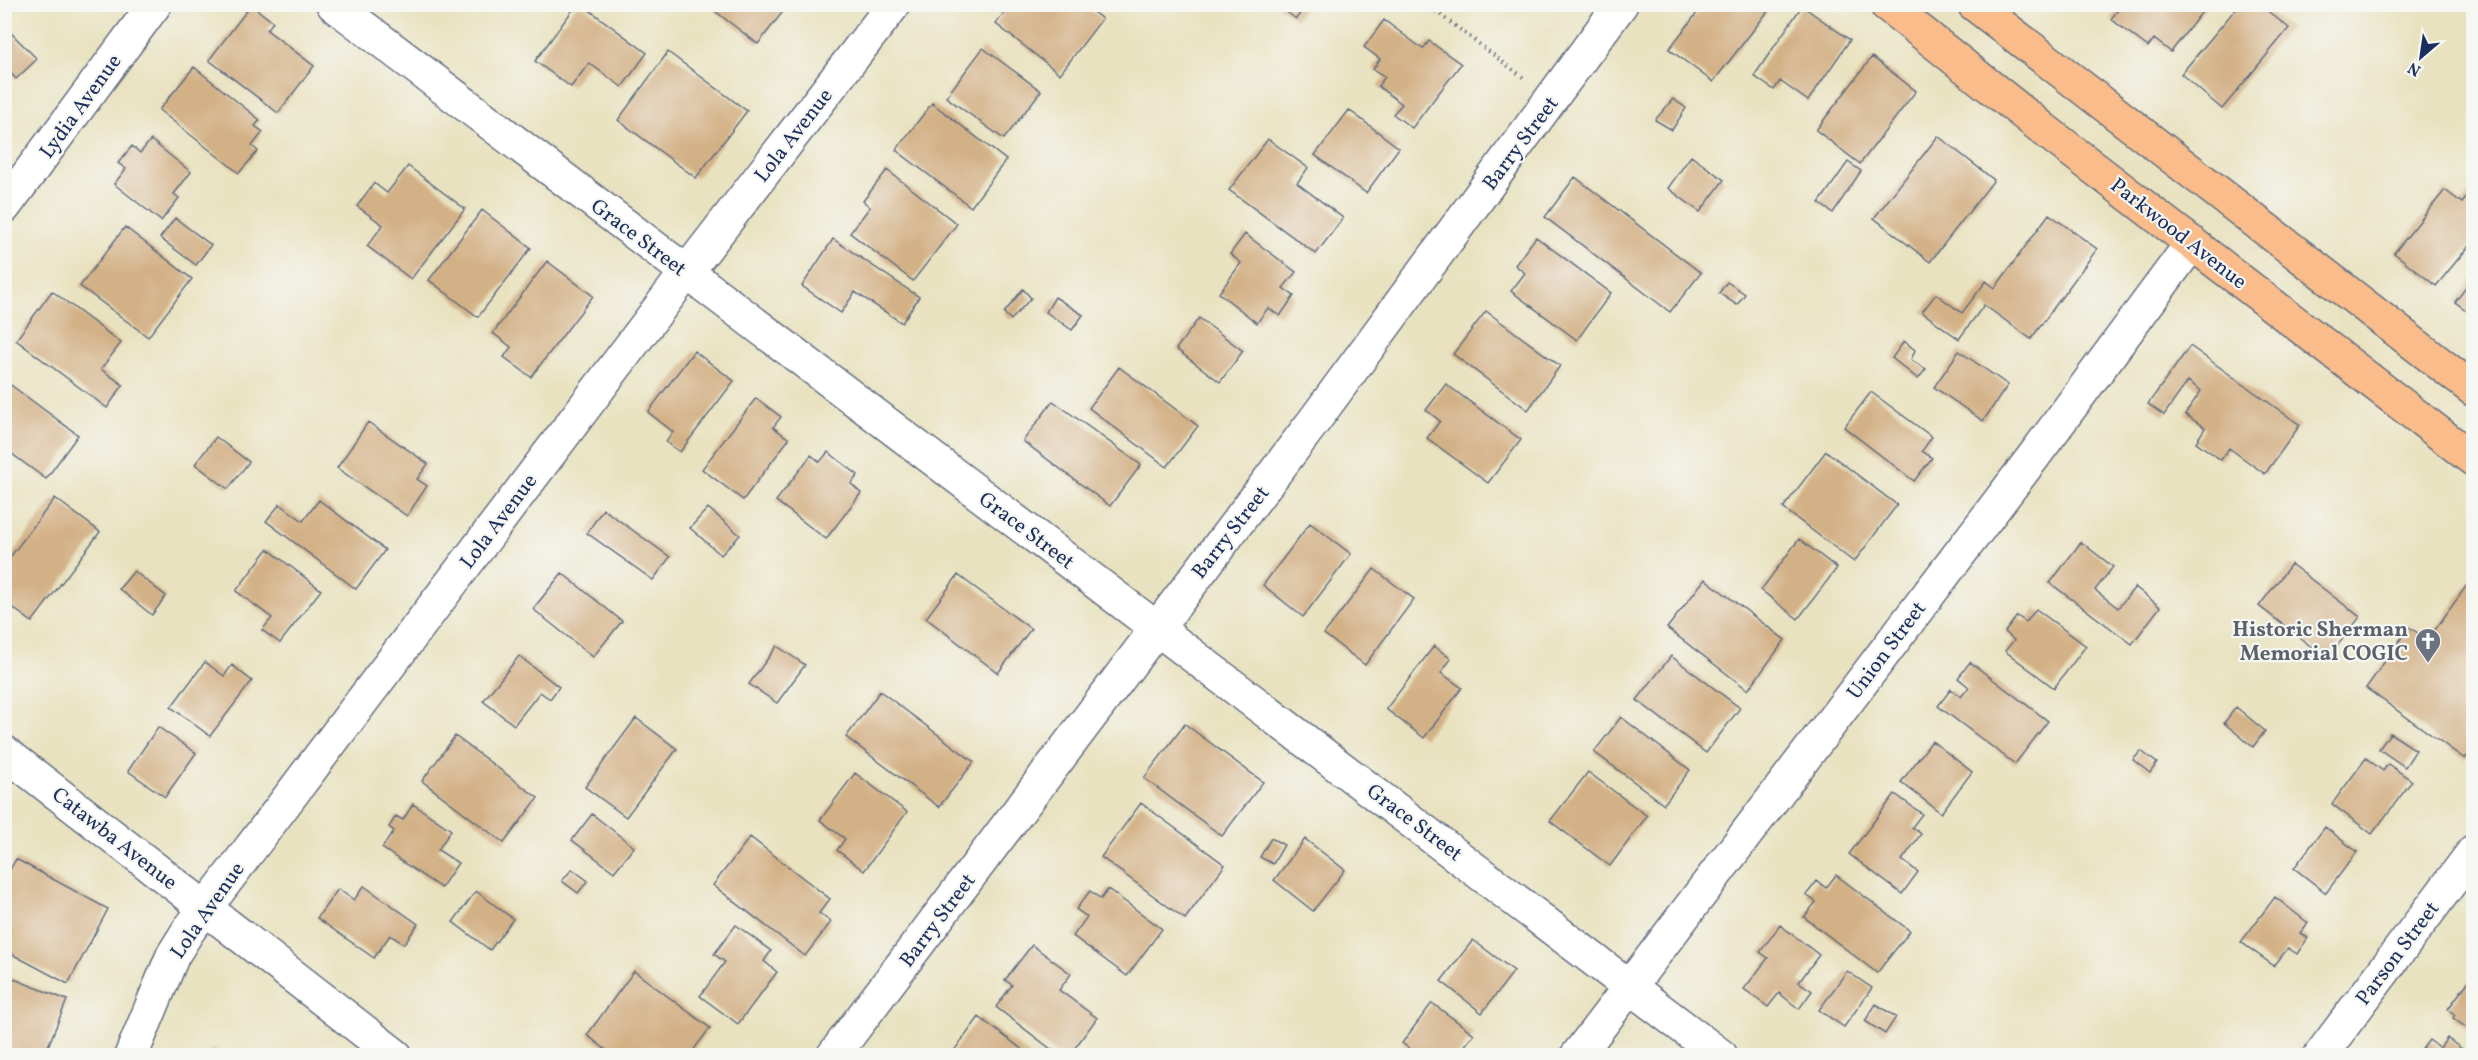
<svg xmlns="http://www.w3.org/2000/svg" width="2478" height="1060" viewBox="0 0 2478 1060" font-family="Vollkorn,serif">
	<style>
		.building { fill: #d3b186 }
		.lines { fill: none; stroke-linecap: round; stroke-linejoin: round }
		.minor-casing { stroke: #636e80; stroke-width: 36 }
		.major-casing { stroke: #636e80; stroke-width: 36 }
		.path { stroke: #636e80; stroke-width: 4; stroke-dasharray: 1.5 4.5; stroke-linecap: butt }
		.minor { stroke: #fff; stroke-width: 33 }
		.major { stroke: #f9bc8a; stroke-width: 33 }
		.labels { text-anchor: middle; stroke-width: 4.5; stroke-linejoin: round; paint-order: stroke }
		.street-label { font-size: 21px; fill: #1b2f5e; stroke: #f6f6f2 }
		.worship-label { font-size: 21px; font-weight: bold; fill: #5b616d; stroke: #f6f6f2; text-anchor: end }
	</style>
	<rect width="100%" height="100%" fill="#f6f6f2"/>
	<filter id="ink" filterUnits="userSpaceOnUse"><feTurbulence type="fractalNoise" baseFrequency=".0167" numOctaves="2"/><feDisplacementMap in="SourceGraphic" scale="12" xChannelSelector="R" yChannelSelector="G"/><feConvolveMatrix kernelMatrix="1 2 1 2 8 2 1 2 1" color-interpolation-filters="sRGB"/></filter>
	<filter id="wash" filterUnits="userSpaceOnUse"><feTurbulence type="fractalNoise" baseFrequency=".008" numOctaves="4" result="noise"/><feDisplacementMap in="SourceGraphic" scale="24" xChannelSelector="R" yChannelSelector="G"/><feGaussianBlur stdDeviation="1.35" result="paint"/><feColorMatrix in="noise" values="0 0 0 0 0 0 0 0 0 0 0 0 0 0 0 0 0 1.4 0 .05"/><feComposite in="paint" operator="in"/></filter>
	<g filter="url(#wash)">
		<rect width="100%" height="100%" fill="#e9e2c0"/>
		<g id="blocks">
			<path class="building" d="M 577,4 L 581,4 L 647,53 L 622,87 L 589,63 L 571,87 L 535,61 Z
				M 1010,4 L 1083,4 L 1102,19 L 1060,74 L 996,24 Z
				M 1276,4 L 1307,4 L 1296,19 Z
				M 1704,4 L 1762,4 L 1769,10 L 1713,82 L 1669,49 Z
				M 2122,4 L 2208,4 L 2171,52 L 2154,39 L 2148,47 L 2111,19 Z
				M 251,5 L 273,22 L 267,30 L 314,66 L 278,113 L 209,60 Z
				M 707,5 L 788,5 L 758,44 Z
				M 2239,5 L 2260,5 L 2289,28 L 2222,109 L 2181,74 Z
				M 1802,6 L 1850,40 L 1808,101 L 1780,81 L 1774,90 L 1754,76 Z
				M 1384,20 L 1423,49 L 1429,41 L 1461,64 L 1412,128 L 1393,114 L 1402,104 L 1378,86 L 1385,77 L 1373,69 L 1380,59 L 1364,47 Z
				M 4,26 L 37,59 L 16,79 L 8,70 L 4,73 Z
				M 983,48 L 1041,91 L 1004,139 L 946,97 Z
				M 668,52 L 747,111 L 696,178 L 618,120 Z
				M 1872,57 L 1916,91 L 1860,164 L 1816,130 Z
				M 194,67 L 260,120 L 255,126 L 263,132 L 252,146 L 258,151 L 239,173 L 159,110 Z
				M 1673,99 L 1686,108 L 1672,130 L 1655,120 Z
				M 932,103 L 1006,160 L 971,207 L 896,150 Z
				M 1349,110 L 1399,148 L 1366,193 L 1315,155 Z
				M 1938,136 L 1994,180 L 1930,262 L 1874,218 Z
				M 1268,139 L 1308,168 L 1297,183 L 1343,218 L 1316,254 L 1229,190 Z
				M 151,140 L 191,172 L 174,194 L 179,198 L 161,221 L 114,184 L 126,169 L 118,163 L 132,146 L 140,153 Z
				M 1691,156 L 1724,180 L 1700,212 L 1668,188 Z
				M 1848,162 L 1861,171 L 1833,213 L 1819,203 Z
				M 408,166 L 465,209 L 411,279 L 367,246 L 383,225 L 357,206 L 374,183 L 387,193 Z
				M 887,170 L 957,224 L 913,281 L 850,233 L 870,207 L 863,201 Z
				M 1575,177 L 1701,273 L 1670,312 L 1545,217 Z
				M 2445,190 L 2462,203 L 2471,192 L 2474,194 L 2474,240 L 2436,286 L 2394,253 Z
				M 482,210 L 531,248 L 478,317 L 429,280 Z
				M 2049,214 L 2097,249 L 2031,339 L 1984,305 L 1959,339 L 1922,312 L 1936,294 L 1962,313 L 1986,281 L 1995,288 Z
				M 175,218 L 211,245 L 196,265 L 160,238 Z
				M 125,227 L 192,279 L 148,337 L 80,286 Z
				M 1245,234 L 1296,272 L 1283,288 L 1294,296 L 1280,316 L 1268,308 L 1257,323 L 1219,293 L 1241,263 L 1230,254 Z
				M 1536,237 L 1611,293 L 1577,340 L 1511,291 L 1525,273 L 1515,265 Z
				M 833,239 L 919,297 L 902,323 L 855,292 L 841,313 L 802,286 Z
				M 547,261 L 593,296 L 531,377 L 504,357 L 511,347 L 493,333 Z
				M 2474,277 L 2474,316 L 2455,302 Z
				M 1727,282 L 1745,294 L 1737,305 L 1719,293 Z
				M 1023,289 L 1031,298 L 1011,320 L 1004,313 Z
				M 52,291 L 121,343 L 101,369 L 123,385 L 107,408 L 16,340 Z
				M 1055,297 L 1083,315 L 1072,330 L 1046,312 Z
				M 1486,311 L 1560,366 L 1528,410 L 1453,354 Z
				M 1199,318 L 1243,351 L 1220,382 L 1176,349 Z
				M 1904,341 L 1915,350 L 1911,360 L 1926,369 L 1918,379 L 1892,358 Z
				M 2190,346 L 2300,425 L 2265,474 L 2229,448 L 2221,460 L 2196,442 L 2205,428 L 2185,414 L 2201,391 L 2188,381 L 2164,415 L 2148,404 Z
				M 694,351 L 734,381 L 680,452 L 666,442 L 673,432 L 648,412 Z
				M 1959,351 L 2008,385 L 1983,421 L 1934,387 Z
				M 1119,367 L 1198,426 L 1167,467 L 1089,408 Z
				M 4,380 L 78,435 L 46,479 L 4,448 Z
				M 1446,384 L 1521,440 L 1488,483 L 1427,438 L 1440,421 L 1426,410 Z
				M 1871,392 L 1932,437 L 1922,451 L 1932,458 L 1914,481 L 1844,427 Z
				M 756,398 L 781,417 L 773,427 L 789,439 L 743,500 L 702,469 Z
				M 1053,401 L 1141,465 L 1110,506 L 1023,441 Z
				M 368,422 L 428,464 L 417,479 L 427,486 L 407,516 L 337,468 Z
				M 216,437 L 249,462 L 228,489 L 195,464 Z
				M 1826,451 L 1897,505 L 1854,562 L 1783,508 Z
				M 828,452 L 858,475 L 851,484 L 861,493 L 826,539 L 776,501 L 811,455 L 820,462 Z
				M 55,498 L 100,532 L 32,622 L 4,601 L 4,565 Z
				M 319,500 L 385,550 L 356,589 L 266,521 L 280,504 L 303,521 Z
				M 708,508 L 740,535 L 721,555 L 690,528 Z
				M 603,509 L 670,557 L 653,580 L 587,533 Z
				M 1310,523 L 1351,554 L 1303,617 L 1263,585 Z
				M 1799,539 L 1837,568 L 1798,619 L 1761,590 Z
				M 2081,542 L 2113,567 L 2095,590 L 2118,608 L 2135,587 L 2160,607 L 2132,644 L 2050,583 Z
				M 268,549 L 321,590 L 280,643 L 262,630 L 272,618 L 236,591 Z
				M 2291,564 L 2360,617 L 2327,659 L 2259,606 Z
				M 1374,569 L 1414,599 L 1365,665 L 1324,634 Z
				M 134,571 L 166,596 L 152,615 L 119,589 Z
				M 562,573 L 622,621 L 593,657 L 533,609 Z
				M 958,575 L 1031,629 L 998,673 L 926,618 Z
				M 2474,575 L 2474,747 L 2465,759 L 2366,688 L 2409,627 L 2428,640 Z
				M 1705,579 L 1785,640 L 1748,690 L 1667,628 Z
				M 2036,609 L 2086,646 L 2054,688 L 2005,651 L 2014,640 L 2005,632 L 2017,616 L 2026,622 Z
				M 777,646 L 805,665 L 777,703 L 749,684 Z
				M 1434,646 L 1451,659 L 1441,673 L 1462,688 L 1424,738 L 1386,709 Z
				M 519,656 L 559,687 L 550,699 L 540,692 L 514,725 L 483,701 Z
				M 1671,656 L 1740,708 L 1706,753 L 1637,700 Z
				M 205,662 L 224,676 L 232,665 L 252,681 L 210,736 L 171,707 Z
				M 1970,662 L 2048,721 L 2015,764 L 1938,706 L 1951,689 L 1961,697 L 1969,687 L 1958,678 Z
				M 880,691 L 974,762 L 939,807 L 846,737 Z
				M 2236,707 L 2265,731 L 2253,747 L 2224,723 Z
				M 1621,717 L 1690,770 L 1664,804 L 1594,752 Z
				M 636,718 L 677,749 L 626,817 L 585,787 Z
				M 1185,724 L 1263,782 L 1222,836 L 1144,778 Z
				M 158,727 L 196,753 L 165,797 L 128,771 Z
				M 2390,733 L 2416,750 L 2405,767 L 2379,749 Z
				M 455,736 L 538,798 L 504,843 L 422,781 Z
				M 1932,741 L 1972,772 L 1941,813 L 1901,782 Z
				M 2141,751 L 2157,763 L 2150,773 L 2133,760 Z
				M 2366,758 L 2383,771 L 2388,764 L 2412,781 L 2372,834 L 2332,804 Z
				M 1588,772 L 1647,816 L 1610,866 L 1550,821 Z
				M 855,773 L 907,812 L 864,871 L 837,850 L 845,839 L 820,820 Z
				M 1895,794 L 1922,814 L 1912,827 L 1921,834 L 1902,860 L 1918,872 L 1902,894 L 1849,854 Z
				M 1141,803 L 1225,865 L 1185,919 L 1101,857 Z
				M 413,804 L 451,830 L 438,850 L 458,863 L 441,888 L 382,848 L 394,831 L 389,827 L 396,816 L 403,820 Z
				M 592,814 L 634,847 L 614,872 L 572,840 Z
				M 2325,827 L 2357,852 L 2326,893 L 2294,868 Z
				M 750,837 L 830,899 L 819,913 L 831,922 L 805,956 L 713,885 Z
				M 1271,838 L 1284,845 L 1273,864 L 1260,857 Z
				M 1305,839 L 1345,870 L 1313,911 L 1274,880 Z
				M 16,859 L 108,909 L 68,984 L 4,950 L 4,880 Z
				M 572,869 L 588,881 L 578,893 L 562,881 Z
				M 1836,875 L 1910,931 L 1877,973 L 1804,917 L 1816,902 L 1806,895 L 1817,881 L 1826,888 Z
				M 364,886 L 418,924 L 404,944 L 390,935 L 374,958 L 317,918 L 338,889 L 354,900 Z
				M 1108,889 L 1162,929 L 1127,976 L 1073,936 L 1087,917 L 1076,909 L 1090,891 L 1101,899 Z
				M 476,891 L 513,919 L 490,950 L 453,922 Z
				M 2275,897 L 2308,923 L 2300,933 L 2308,938 L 2297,954 L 2288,948 L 2274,966 L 2241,942 Z
				M 736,925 L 771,951 L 764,961 L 777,972 L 738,1024 L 700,996 L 725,962 L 714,954 Z
				M 1780,925 L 1819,955 L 1799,982 L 1812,991 L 1799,1009 L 1779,993 L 1768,1007 L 1744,989 L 1768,958 L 1760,952 Z
				M 1473,940 L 1514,971 L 1482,1013 L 1441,981 Z
				M 1032,945 L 1071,974 L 1059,990 L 1097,1018 L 1069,1056 L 1060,1056 L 996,1007 L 1012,985 L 1005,980 Z
				M 634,971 L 710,1028 L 689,1056 L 614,1056 L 587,1035 Z
				M 1847,971 L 1872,988 L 1844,1027 L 1819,1010 Z
				M 2474,974 L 2474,1033 L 2453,1018 L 2455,1015 L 2448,1009 Z
				M 4,975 L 67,1000 L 44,1056 L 4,1056 Z
				M 1432,1003 L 1474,1034 L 1457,1056 L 1419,1056 L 1402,1043 Z
				M 1876,1004 L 1896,1017 L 1885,1034 L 1865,1021 Z
				M 979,1017 L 1031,1056 L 950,1056 Z
				M 2447,1038 L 2466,1052 L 2470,1047 L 2474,1050 L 2474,1056 L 2417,1056 L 2429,1040 L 2440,1048 Z
				M 211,1049 L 228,1055 L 227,1056 L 209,1056 Z"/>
		</g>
	</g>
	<g filter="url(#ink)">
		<use href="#blocks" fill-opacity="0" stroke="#636e80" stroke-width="1.5"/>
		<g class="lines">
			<g class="minor-casing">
				<path id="minor" d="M 333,4 L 1721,1056
					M 4,207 L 155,4
					M 4,752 L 396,1056
					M 131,1056 L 173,955 L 188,931 L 686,273 L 894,4
					M 833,1056 L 1314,421 L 1621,4
					M 1577,1056 L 2034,456 L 2192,243
					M 2320,1056 L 2474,851"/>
			</g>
			<g class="major-casing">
				<path id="major" d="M 1886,4 L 2051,135 L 2474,460
					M 1974,4 L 2474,390"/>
			</g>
			<path class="path" d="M 1426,4 L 1524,78"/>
			<use href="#minor" class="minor"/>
			<use href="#major" class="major"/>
		</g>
	</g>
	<defs>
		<g id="church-pin" transform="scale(1.35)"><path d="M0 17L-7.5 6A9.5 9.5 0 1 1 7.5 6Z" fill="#6b7280" stroke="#f6f6f2"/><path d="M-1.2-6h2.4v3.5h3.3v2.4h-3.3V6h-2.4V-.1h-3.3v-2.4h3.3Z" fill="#fff"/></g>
	</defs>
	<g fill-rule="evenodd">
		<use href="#church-pin" x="2428" y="641"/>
	</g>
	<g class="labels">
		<g class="street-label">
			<text transform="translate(80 106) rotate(-54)" y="7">Lydia Avenue</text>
			<text transform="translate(793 135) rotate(-52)" y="7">Lola Avenue</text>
			<text transform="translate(1520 143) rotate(-53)" y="7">Barry Street</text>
			<text transform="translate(2179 233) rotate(38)" y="7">Parkwood Avenue</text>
			<text transform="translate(639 237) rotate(37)" y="7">Grace Street</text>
			<text transform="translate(498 521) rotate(-53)" y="7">Lola Avenue</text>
			<text transform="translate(1027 530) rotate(37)" y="7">Grace Street</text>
			<text transform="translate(1230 532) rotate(-52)" y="7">Barry Street</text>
			<text transform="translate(1886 650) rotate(-53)" y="7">Union Street</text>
			<text transform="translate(1415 822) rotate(37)" y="7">Grace Street</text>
			<text transform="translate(115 838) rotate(38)" y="7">Catawba Avenue</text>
			<text transform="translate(207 910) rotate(-55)" y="7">Lola Avenue</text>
			<text transform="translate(937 920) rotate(-53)" y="7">Barry Street</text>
			<text transform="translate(2397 953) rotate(-53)" y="7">Parson Street</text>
		</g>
		<g class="worship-label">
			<text x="2408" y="636">Historic Sherman<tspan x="2408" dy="24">Memorial COGIC</tspan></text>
		</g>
	</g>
	<rect width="2478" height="1060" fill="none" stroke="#f6f6f2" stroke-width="24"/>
	<g transform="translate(2421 57) rotate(209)" stroke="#f6f6f2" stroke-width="4.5" paint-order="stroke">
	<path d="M0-4.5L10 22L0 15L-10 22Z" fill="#1b2f5e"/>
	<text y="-9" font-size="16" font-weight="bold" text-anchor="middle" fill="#1b2f5e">N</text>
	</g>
</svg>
